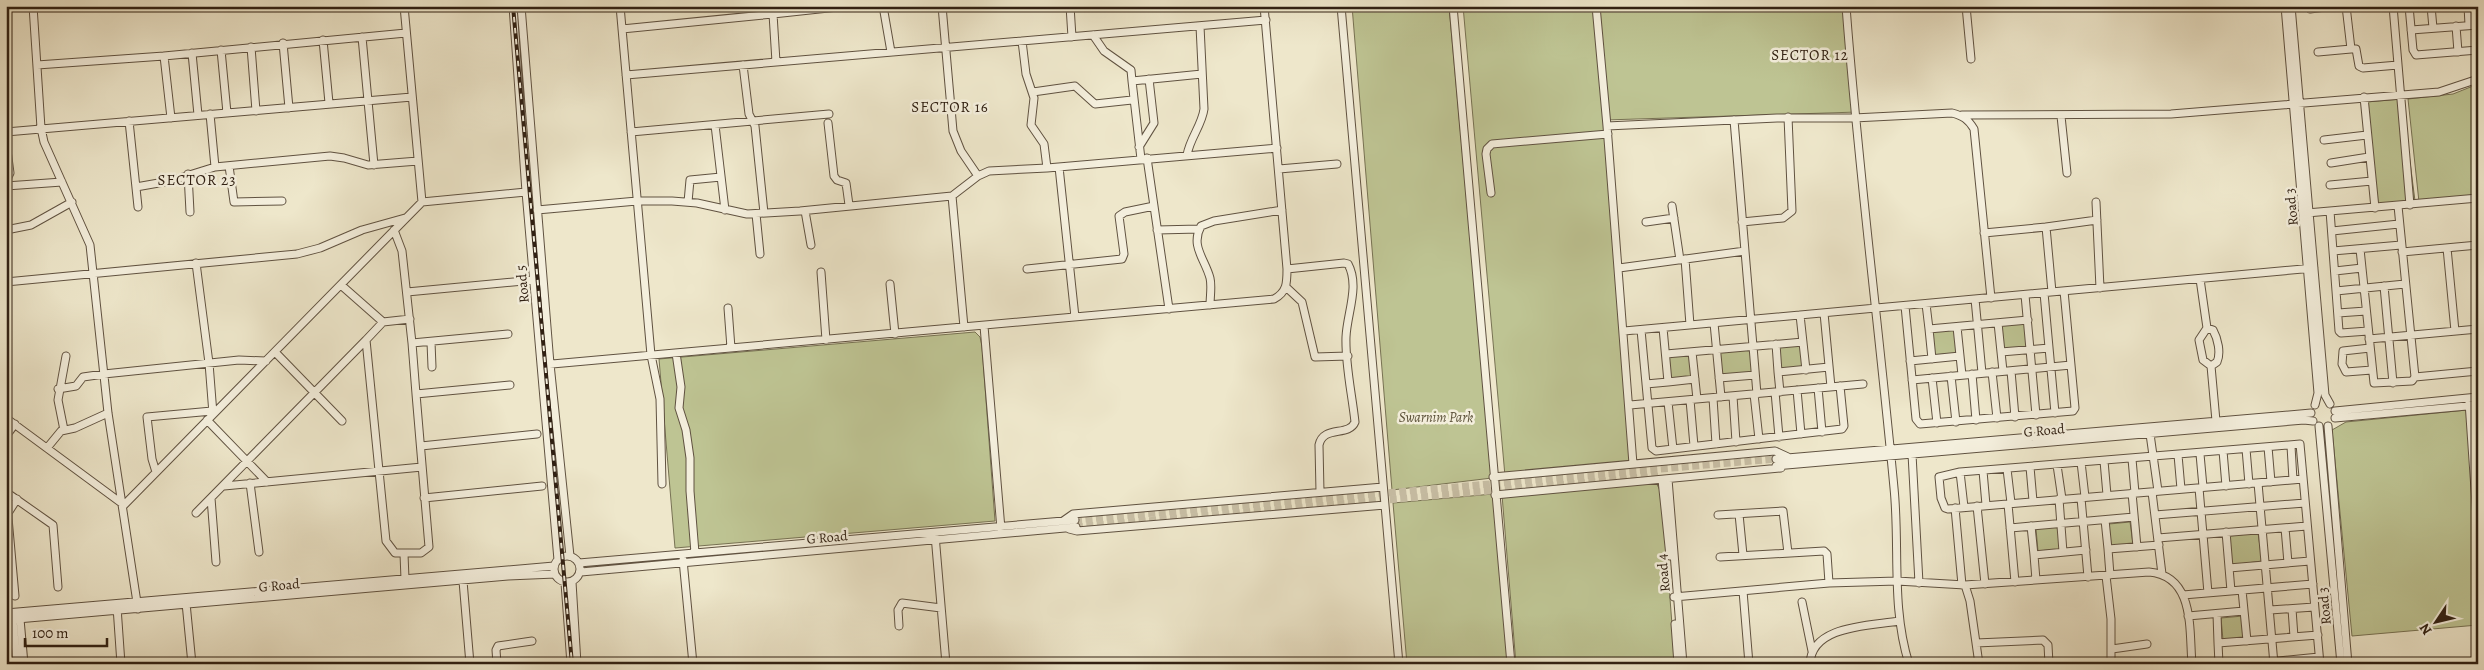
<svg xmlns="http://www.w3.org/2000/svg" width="2484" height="670" viewBox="0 0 2484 670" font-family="Alegreya,serif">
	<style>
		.green { fill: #bec493; stroke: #777253 }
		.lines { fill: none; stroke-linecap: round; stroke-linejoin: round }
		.minor-tunnel { stroke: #c8bfa6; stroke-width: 7; stroke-dasharray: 7 3.5; stroke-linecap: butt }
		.minor-casing { stroke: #605241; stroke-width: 9 }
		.minor { stroke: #f4efdd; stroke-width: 7 }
		.rail-casing { stroke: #302013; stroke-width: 4 }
		.rail { stroke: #f4efdd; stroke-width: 2; stroke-dasharray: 5.5; stroke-linecap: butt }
		.labels { text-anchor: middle; stroke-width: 5; stroke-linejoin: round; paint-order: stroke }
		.street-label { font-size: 14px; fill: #302013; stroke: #f4efdd }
		.park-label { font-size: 14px; font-style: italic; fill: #5b5139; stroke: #f4efdd }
		.neighbourhood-label { font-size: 15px; letter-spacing: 1px; fill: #302013; stroke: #f4efdd }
	</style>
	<rect width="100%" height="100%" fill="#eee7cb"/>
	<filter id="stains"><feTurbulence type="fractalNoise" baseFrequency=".004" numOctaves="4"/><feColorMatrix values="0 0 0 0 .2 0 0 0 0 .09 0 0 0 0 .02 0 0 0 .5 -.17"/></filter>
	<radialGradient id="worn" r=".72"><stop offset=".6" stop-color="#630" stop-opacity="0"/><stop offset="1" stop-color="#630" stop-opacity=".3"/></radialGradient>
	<path class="green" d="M 1352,6 L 1449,6 L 1492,478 L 1392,490 Z
		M 1463,6 L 1847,6 L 1858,112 L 1605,120 L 1632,466 L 1505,476 Z
		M 2478,84 L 2478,197 L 2419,202 L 2408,99 L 2453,94 Z
		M 2402,99 L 2415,201 L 2377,205 L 2366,102 Z
		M 2026,322 L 2028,347 L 2002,349 L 2000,325 Z
		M 1956,329 L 1958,353 L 1933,355 L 1930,331 Z
		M 975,332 L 980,337 L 982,346 L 995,521 L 675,548 L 659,359 Z
		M 1801,344 L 1803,368 L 1780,369 L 1778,346 Z
		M 1750,348 L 1752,373 L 1722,375 L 1720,351 Z
		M 1690,353 L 1692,377 L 1671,379 L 1669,355 Z
		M 2467,410 L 2478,575 L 2478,625 L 2352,636 L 2332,430 L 2346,422 Z
		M 1654,479 L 1662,494 L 1675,664 L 1516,664 L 1502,495 Z
		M 1493,494 L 1508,664 L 1407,664 L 1393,503 Z
		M 2130,522 L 2133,544 L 2111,546 L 2109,524 Z
		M 2058,527 L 2060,549 L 2038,551 L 2036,529 Z
		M 2258,533 L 2262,561 L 2232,565 L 2229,536 Z
		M 2243,616 L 2245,637 L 2223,640 L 2221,618 Z"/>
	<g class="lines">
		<path class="minor-tunnel" d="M 1075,520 L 1776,459
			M 1076,527 L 1661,476"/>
		<g class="minor-casing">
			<path id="minor" d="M 33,6 L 41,128 L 44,142 L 90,245 L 108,413 L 138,609
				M 404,6 L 422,202
				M 513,6 L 526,192 L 558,560
				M 521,6 L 550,364 L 570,556
				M 620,6 L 651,355 L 660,399 L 662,484
				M 883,6 L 891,52
				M 942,6 L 953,131 L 961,151 L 978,176
				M 1070,6 L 1072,37
				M 1341,6 L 1399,664
				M 1453,6 L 1511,664
				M 1596,6 L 1607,126 L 1633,464
				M 1846,6 C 1858,167 1879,327 1894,488 C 1900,547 1891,607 1909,664
				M 1966,6 L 1971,59
				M 2285,6 L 2318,393 L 2315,405
				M 2291,6 L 2325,395 L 2330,404
				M 2346,6 L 2351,49 L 2356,49 L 2359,66 L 2363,68 L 2398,65
				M 2393,6 L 2410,205
				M 2409,6 L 2413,50 L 2416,55 L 2478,50
				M 2431,6 L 2433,28
				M 2468,6 L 2469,25
				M 2393,7 L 2404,6
				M 2310,9 L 2333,6
				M 2456,26 L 2458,52
				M 622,29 L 773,14 L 772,6
				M 2411,30 L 2478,25
				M 1093,35 L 1104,51 L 1131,70 L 1132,81
				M 362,37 L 374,165
				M 323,40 L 329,103
				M 1022,41 L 1026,74 L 1034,98 L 1031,125 L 1044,144 L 1047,168
				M 283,43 L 289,108
				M 251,47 L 256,111
				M 221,50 L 227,113
				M 2318,52 L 2351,49
				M 192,53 L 198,115
				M 776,62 L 773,14 L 847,6
				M 37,65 L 164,56
				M 743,65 L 749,114 L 755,126 L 764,213
				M 626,75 L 1266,20
				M 1033,92 L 1075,86 L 1095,104 L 1132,100
				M 2364,97 L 2375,208
				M 210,114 L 215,167
				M 1962,115 L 2171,114 L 2439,92 L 2478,79
				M 2061,116 L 2067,173
				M 171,118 L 164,56 L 406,33
				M 1734,120 L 1757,394
				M 129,121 L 138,207
				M 828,123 L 834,176 L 837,180 L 846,183 L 849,205
				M 715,125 L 725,210
				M 1607,126 L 1777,118 L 1854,118 L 1952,113 C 1963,116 1968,119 1974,129 L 1991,298
				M 6,132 L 412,97
				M 631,132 L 829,114
				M 2324,140 L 2367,135
				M 6,142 L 10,173 L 6,181
				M 1139,147 L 1154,123 L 1149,79
				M 1187,155 C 1190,138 1202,125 1204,109 L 1200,26
				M 1147,158 L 1169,309
				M 1141,159 L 1132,81 L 1202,74
				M 2331,163 L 2369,157
				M 229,166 L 234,202 L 282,201
				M 1059,167 L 1075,317
				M 1279,169 L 1337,164
				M 188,174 L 190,212
				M 2330,185 L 2372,181
				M 6,186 L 62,182
				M 136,187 L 170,181 L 215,167 L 330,156 L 344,158 L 368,165 L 418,161
				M 1491,193 L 1486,154 L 1487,149 L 1492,144 L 1608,134
				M 952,196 L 964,327
				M 688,202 L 690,180 L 721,177
				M 2096,202 L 2100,288
				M 1672,206 L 1680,260
				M 2398,206 L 2415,377
				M 537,210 L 637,201 L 672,201 L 697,203 L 747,214 L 800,211 L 952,196 L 978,176 L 989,171 L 1047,168 L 1277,148
				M 805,211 L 811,245
				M 2330,211 L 2339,331 L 2341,333 L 2368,331
				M 2307,213 L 2478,198
				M 756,214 L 760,254
				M 1646,222 L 1674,218
				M 1742,222 L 1783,218 L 1792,211 L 1788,117
				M 2046,227 L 2097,220
				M 6,230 L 31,225 L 72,202
				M 394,230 L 402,251 L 412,343
				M 1157,230 L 1199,229
				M 2332,231 L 2399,224
				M 1984,233 L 2046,227 L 2052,292
				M 2447,248 L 2455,331
				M 2360,249 L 2374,383 L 2412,381 L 2415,377 L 2478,371
				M 2333,251 L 2401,245
				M 2402,252 L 2478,245
				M 1685,259 L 1690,325
				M 196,263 L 209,363 L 213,414
				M 1619,268 L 1745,251
				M 1027,269 L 1122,259 L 1124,254 L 1119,216 L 1125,212 L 1154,206
				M 1287,269 L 1344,263 L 1348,264 C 1360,286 1347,313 1346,337 C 1345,364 1352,394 1355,422 C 1349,437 1323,425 1319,445 L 1320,492
				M 2335,271 L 2362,268
				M 821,272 L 826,340
				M 2200,279 L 2207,328 L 2199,340 L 2203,360 L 2211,366 L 2216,421
				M 6,282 L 297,254 L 320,248 L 362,230 L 405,218
				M 890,284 L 895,334
				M 341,285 L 383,322
				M 2384,286 L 2393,383
				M 1286,287 L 1302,302 L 1315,357 L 1348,356
				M 2336,291 L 2405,284
				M 407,292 L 534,280
				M 2044,293 L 2055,413
				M 2025,295 L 2036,415
				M 1975,299 L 1982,373
				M 1926,304 L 1929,329 L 2028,320
				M 1210,305 C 1210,297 1212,286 1210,278 C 1205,259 1190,246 1201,226 L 1214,221 L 1282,210
				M 1905,306 L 1916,419 L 1920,424 L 2073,411 L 2075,408 L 2071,365
				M 728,308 L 731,348
				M 1824,313 L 1831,387
				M 2338,313 L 2366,311
				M 1800,315 L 1806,370
				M 410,319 L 383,322 L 366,340 L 386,541 L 395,553 L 421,553 L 429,547 L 416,394 L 510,385
				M 1714,323 L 1721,397
				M 1998,323 L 2001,352
				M 984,326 L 1001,529
				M 1957,327 L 1962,375
				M 2207,328 L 2213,330 C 2218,339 2221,353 2217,362 L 2211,366
				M 1929,329 L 1932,359
				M 1641,330 L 1652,448 L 1656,451 L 1842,429 L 1844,426 L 1840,386
				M 1624,331 L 2314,268
				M 2369,339 L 2478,329
				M 431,342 L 432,367
				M 1776,344 L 1778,372
				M 2370,348 L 2343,351 L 2342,364 L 2346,372 L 2372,370
				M 275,352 L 342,421
				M 1692,352 L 1697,399
				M 676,353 L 681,387 L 679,408 L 686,430 L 690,458 L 690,491 L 695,553
				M 1666,354 L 1803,342
				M 1910,361 L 1960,356
				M 541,365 L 1274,299 C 1287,292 1287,283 1287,269 L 1264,6
				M 2003,371 L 2001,352 L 2049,348
				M 2011,371 L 2015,417
				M 1992,372 L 1997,418
				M 1972,374 L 1976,420
				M 1951,376 L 1956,422
				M 1719,378 L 1755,375
				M 1932,378 L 1937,423
				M 1912,380 L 2071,365 L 2064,291
				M 1668,382 L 1695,379
				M 1646,384 L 1668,382 L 1663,328
				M 1818,388 L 1822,432
				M 58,389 L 76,386 L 83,377 L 104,374 L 239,360 L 266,361
				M 1797,390 L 1801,434
				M 1775,392 L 1779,437
				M 1780,392 L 1778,372 L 1829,367
				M 416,394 L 412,343 L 508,334
				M 1754,394 L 1759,439
				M 1733,396 L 1736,442
				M 1713,398 L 1716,444
				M 1690,400 L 1694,446
				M 1668,402 L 1673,449
				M 2469,402 L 2478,533
				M 1630,405 L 1863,384
				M 2335,411 L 2478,397
				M 6,418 L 124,505 L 422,202 L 526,192
				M 2335,418 L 2478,405
				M 207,420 L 267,482
				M 2319,426 L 2341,664
				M 2328,426 L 2348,664
				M 64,430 L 58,400 L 66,356
				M 2150,434 L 2158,491
				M 6,436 L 15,424
				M 421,446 L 537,434
				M 2291,446 L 2293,480
				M 2268,447 L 2271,482
				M 47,448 L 61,431 L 75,428 L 108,413
				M 2246,449 L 2249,484
				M 2223,451 L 2226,486
				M 1912,454 L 1919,583
				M 2200,454 L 2203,487
				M 2178,455 L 2181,489
				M 1776,459 L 2311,413
				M 2132,459 L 2135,493
				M 2104,461 L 2107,495
				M 2081,462 L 2085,497
				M 2057,465 L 2062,499
				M 1776,466 L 2304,420 L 2313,421
				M 2030,467 L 2033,501
				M 2007,469 L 2011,503
				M 1983,471 L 1986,505
				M 156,472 L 152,459 L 147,417 L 212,411
				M 1960,472 L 1964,507
				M 1493,477 L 1775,451 L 1788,457
				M 1668,479 L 1683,664
				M 2303,479 L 1948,509 L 1945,508 L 1941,498 L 1939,477 L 1960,472 L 2300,444 L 2320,664
				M 1662,480 L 1670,556
				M 250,483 L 259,552
				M 2258,483 L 2274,664
				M 224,486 L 422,467
				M 2199,488 L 2208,593
				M 6,492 L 53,525 L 58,587
				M 2152,492 L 2162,574
				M 2132,493 L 2137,547
				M 1495,495 L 1781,468
				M 211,498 L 216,562
				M 424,498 L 542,486
				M 2081,498 L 2088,577
				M 2059,499 L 2063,552
				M 2008,504 L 2015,582
				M 1977,506 L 1985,584
				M 1955,508 L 1962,585
				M 196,513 L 366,340
				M 1739,514 L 1743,555
				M 1718,515 L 1783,511 L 1788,553
				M 2155,515 L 2305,503
				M 2105,520 L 2108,549
				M 1063,521 L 1073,514 L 1383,487
				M 2031,526 L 2034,555
				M 2010,528 L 2134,517
				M 2285,528 L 2288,563
				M 1069,529 L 1077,531 L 1385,505
				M 2226,532 L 2231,591
				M 935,535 L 946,664
				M 2158,538 L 2307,526
				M 404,554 L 405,579
				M554 569a13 13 0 1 1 26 0a13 13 0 1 1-26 0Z
				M 1720,557 L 1824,551 L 1827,554 L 1829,583
				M 683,560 L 693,664
				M 579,563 L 1075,520
				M 2229,568 L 2310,561
				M 581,572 L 1076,527
				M 2110,575 L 2108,549 L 2159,545
				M 2106,576 L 2111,619 L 2111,664
				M 2036,580 L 2034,555 L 2086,550
				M 463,581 L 470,664
				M 572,582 L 577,664
				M 565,583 L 571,664
				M 1965,585 L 1970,601 L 1979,664
				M 2242,590 L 2247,641
				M 1743,591 L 1749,664
				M 2183,595 L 2313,584
				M 15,596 L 8,518 L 8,513 L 17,499
				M 1674,597 L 1829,583 L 1897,581 L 1965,585 L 2149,572 C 2195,576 2189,629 2192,664
				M 1802,602 L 1812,651
				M 186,603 L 192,664
				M 117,607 L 121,664
				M 2292,609 L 2294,637
				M 2270,610 L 2314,607
				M 6,613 L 554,566
				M 2217,614 L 2218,643
				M 2188,616 L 2244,611
				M 20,619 L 24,664
				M 6,620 L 508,576 L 555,574
				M 13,620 L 17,664
				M 1675,624 L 1678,664
				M 899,626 L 898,610 L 902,603 L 941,608
				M 1976,643 L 2043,640 L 2048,645 L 2049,664
				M 2112,649 L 2147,644
				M 497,664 L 496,650 L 498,646 L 532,641
				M 1810,664 C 1811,625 1870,626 1899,621
				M 2219,664 L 2218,643 L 2318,635
				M 2249,664 L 2319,657"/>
		</g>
		<use href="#minor" class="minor"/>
		<g class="rail-casing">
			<path id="rail" d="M 513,6 L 572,664"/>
		</g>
		<use href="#rail" class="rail"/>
	</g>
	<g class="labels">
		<g class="street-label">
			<text transform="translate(2291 207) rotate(-95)" y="5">Road 3</text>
			<text transform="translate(522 284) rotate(-95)" y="5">Road 5</text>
			<text transform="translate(2044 430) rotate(-5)" y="5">G Road</text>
			<text transform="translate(827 537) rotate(-5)" y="5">G Road</text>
			<text transform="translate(1663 573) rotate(-95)" y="5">Road 4</text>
			<text transform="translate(279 585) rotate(-5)" y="5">G Road</text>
			<text transform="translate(2324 606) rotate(-95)" y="5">Road 3</text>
		</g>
		<g class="park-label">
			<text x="1436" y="422">Swarnim Park</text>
		</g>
		<g class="neighbourhood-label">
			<text x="1810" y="60">SECTOR 12</text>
			<text x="950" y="112">SECTOR 16</text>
			<text x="197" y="185">SECTOR 23</text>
		</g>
	</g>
	<rect width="2484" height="670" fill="none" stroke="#eee7cb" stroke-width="25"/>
	<rect x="8" y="8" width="2469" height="655" fill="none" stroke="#302013" stroke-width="2.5"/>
	<rect x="12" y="12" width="2459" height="645" fill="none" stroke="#302013"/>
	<g transform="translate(2436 622) rotate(235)" stroke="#f4efdd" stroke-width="4" paint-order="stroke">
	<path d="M0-4L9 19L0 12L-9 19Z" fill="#302013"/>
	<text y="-8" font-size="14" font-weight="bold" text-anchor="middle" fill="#302013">N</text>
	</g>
	<path d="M25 638v8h82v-8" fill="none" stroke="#302013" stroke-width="2.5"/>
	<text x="32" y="638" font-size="15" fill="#302013" stroke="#f4efdd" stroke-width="4" paint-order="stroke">100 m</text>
	<rect width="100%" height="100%" filter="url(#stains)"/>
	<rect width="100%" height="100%" fill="url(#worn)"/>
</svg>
